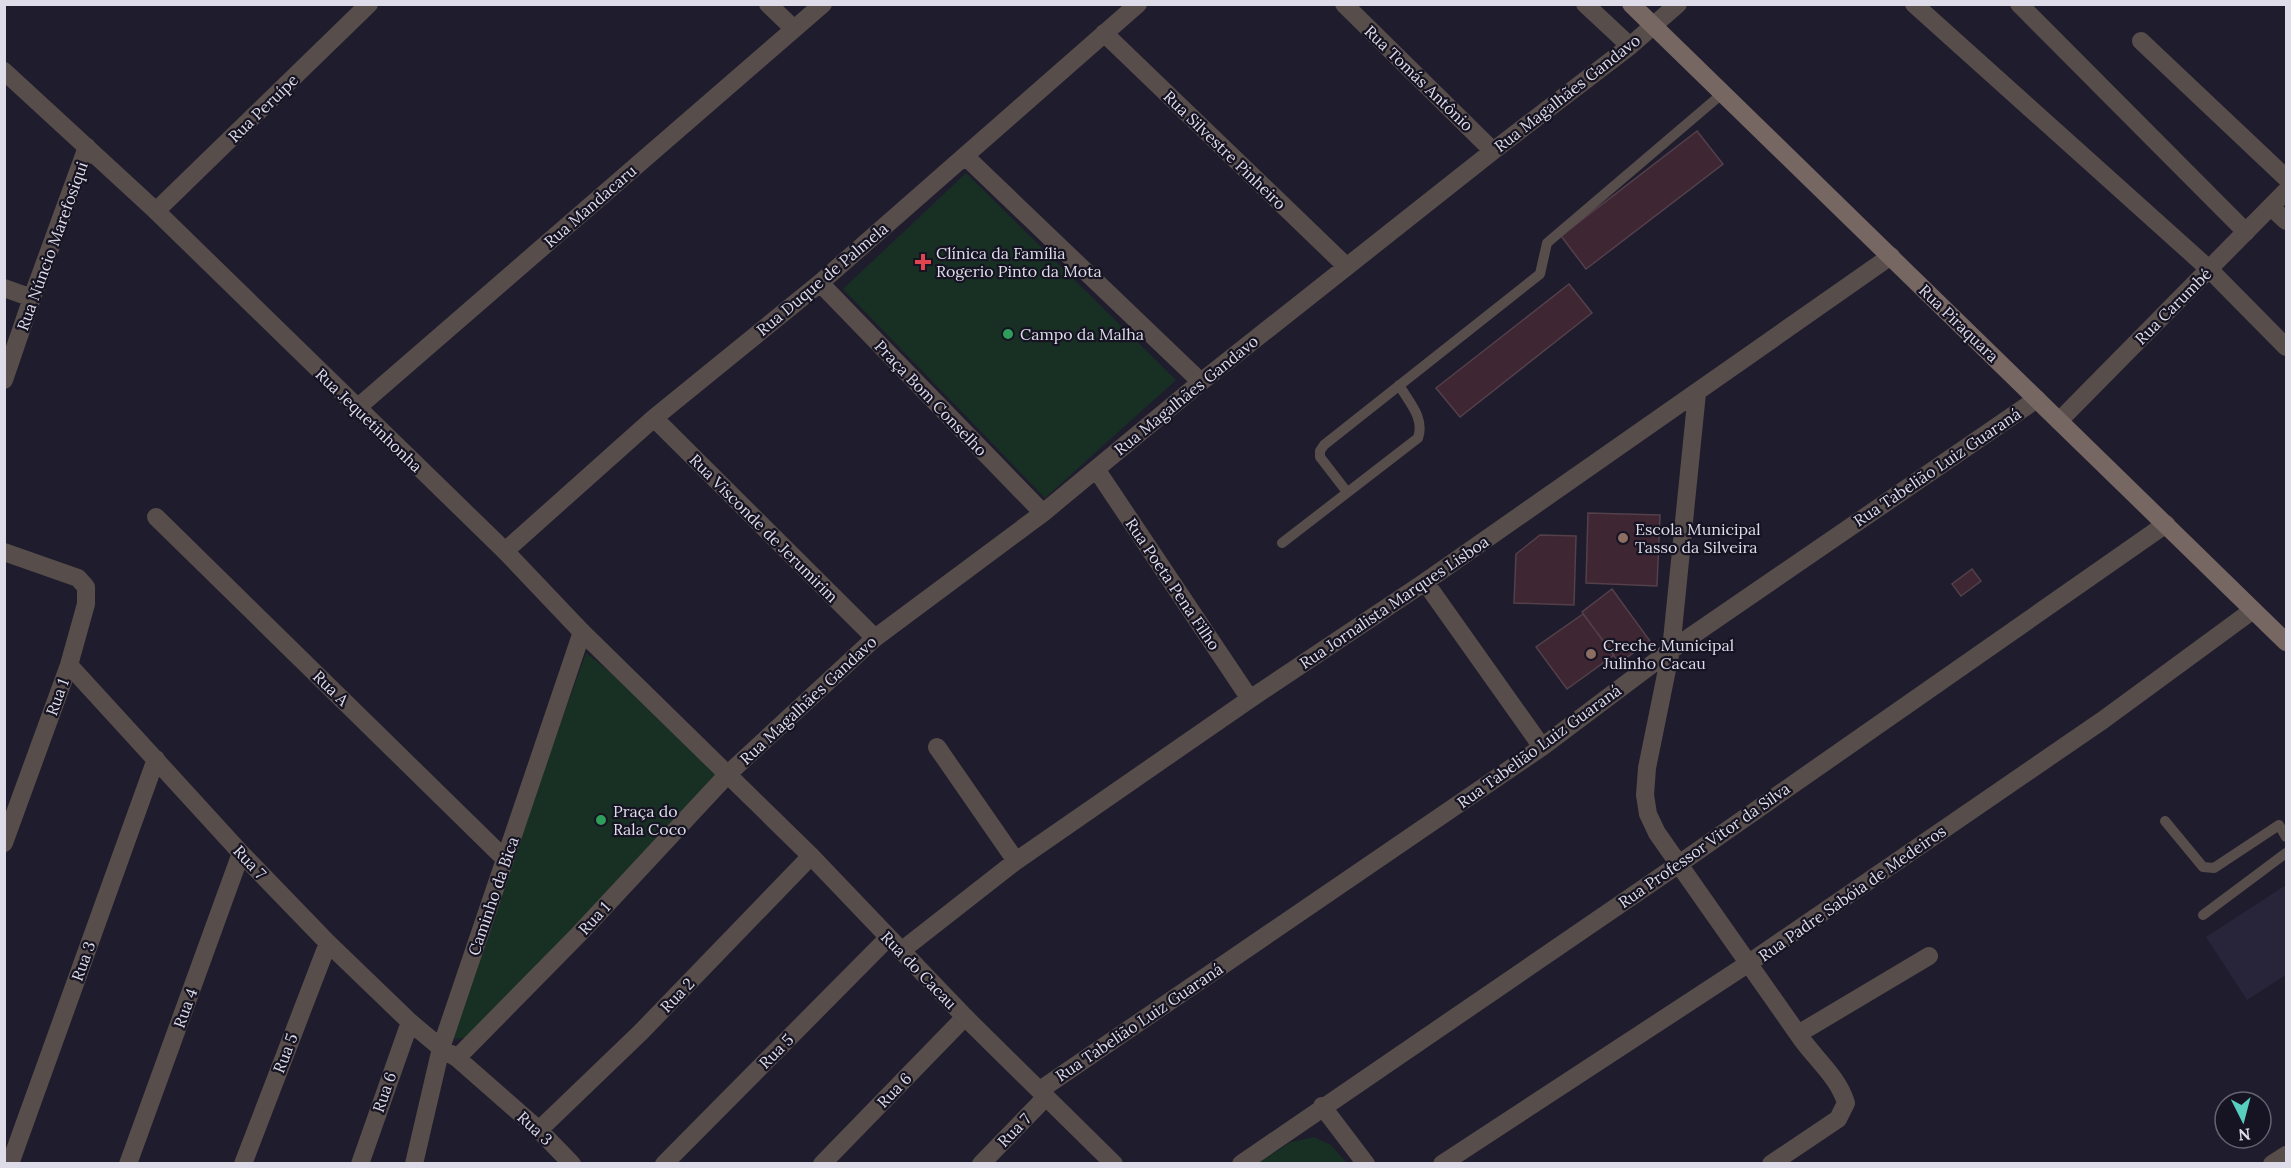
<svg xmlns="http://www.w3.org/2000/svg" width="2291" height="1168" viewBox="0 0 2291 1168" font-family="Lora,serif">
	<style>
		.built { fill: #28243a }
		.garden { fill: #183024 }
		.building { fill: #3e2633; stroke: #53404a; stroke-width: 1.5 }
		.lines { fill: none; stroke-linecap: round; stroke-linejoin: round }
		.service { stroke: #574d4a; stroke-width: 10 }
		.minor { stroke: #574d4a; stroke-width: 18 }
		.tertiary { stroke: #574d4a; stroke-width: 18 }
		.secondary { stroke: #776762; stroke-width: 18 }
		.health-dot { fill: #e0444e; stroke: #161323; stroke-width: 2 }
		.leisure-dot { fill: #2e9e5b; stroke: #161323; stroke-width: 2 }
		.education-dot { fill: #8d6e63; stroke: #161323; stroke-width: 2 }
		.labels { text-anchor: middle; stroke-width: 4.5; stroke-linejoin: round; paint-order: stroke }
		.street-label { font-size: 16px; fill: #dddce8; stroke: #161323 }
		.poi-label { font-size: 16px; fill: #dddce8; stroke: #161323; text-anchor: start }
	</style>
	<rect width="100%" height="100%" fill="#1f1c2d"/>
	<path class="built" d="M 2286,885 L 2286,975 L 2247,1000 L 2206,937 Z"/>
	<path class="garden" d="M 966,173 L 1176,380 L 1045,498 L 843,289 Z
		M 586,653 L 642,697 L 720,774 L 468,1038 L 450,1039 L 509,866 Z
		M 1314,1137 L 1331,1145 L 1347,1163 L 1257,1164 L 1291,1142 Z"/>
	<path class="building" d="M 1697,131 L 1723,164 L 1586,269 L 1561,236 Z
		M 1569,284 L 1592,313 L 1460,417 L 1436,388 Z
		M 1588,513 L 1660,515 L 1657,586 L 1586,583 Z
		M 1540,535 L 1576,536 L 1574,605 L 1514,603 L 1516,554 Z
		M 1972,569 L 1981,581 L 1961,596 L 1952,584 Z
		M 1612,589 L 1650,641 L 1619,663 L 1582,612 Z
		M 1583,614 L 1614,655 L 1567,689 L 1536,647 Z"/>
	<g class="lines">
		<path class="service" d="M 1347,492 L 1320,457 L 1320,451 L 1324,445 L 1540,274 L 1547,243 L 1723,93
			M 1282,543 L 1418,438 C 1425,418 1409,402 1399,385
			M 2165,821 L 2203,867 L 2214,868 L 2279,825 L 2286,837
			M 2203,915 L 2286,853"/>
		<path class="minor" d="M 768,4 L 794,29
			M 1344,4 L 1493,151
			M 1585,4 L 1630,46
			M 1914,4 L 2209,269 L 2286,347
			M 2019,4 L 2246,232
			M 1104,33 L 1346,266
			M 2141,41 L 2286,178
			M 965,156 L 1201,382
			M 2271,207 L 2286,221
			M 156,211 L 369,4
			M 820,283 L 1043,513
			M 4,288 L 32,298
			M 4,380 L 32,298 L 87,147
			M 1697,393 L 1671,650 L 1647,768 L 1645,795 L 1648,814 L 1657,833 L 1798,1034
			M 357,408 L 823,4
			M 654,418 L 875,638
			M 1096,469 L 1250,699
			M 156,517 L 505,859
			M 505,551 L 654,418 L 820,283 L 1138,4
			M 4,552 L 78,578 L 86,587 L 86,604 L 69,665 L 4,843
			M 1425,582 L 1542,747
			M 69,665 L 241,853 L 328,943 L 410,1022 L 441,1048 L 457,1058 L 539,1130 L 572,1164
			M 937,747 L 1016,861
			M 901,951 L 1016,861 L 1250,699 L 1425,582 L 1891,256
			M 457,1058 L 580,933 L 728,774 L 875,638 L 1043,513 L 1201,382 L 1493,151 L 1630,46 L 1678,4
			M 1040,1090 L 1542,747 L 1671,650 L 2037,399
			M 1322,1106 L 1366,1164
			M 539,1130 L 641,1032 L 811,856
			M 10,1164 L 156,759
			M 128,1164 L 241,853
			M 243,1164 L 328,943
			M 360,1164 L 410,1022
			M 414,1164 L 441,1048 L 582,632
			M 664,1164 L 888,938
			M 822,1164 L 965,1017
			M 981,1164 L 1046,1097
			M 1241,1164 L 1679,864 L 2166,524
			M 1442,1164 L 1749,963 L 2103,720 L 2253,610
			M 1771,1164 L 1838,1119 L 1846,1103 C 1838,1076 1813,1057 1798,1034 L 1929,956
			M 2272,1164 L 2286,1155"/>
		<path class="tertiary" d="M 4,71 L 156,211 L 505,551 L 582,632 L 811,856 L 965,1017 L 1114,1164
			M 2059,421 L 2286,191"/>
		<path class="secondary" d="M 1631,4 L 2286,642"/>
	</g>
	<path class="health-dot" d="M920 253h6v6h6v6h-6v6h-6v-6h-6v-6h6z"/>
	<g class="leisure-dot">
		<circle cx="1008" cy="334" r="6"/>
		<circle cx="601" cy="820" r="6"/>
	</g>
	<g class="education-dot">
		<circle cx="1623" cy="538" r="6"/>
		<circle cx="1591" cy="654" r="6"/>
	</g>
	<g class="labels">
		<g class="street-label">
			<text transform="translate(1419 78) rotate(44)" y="6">Rua Tomás Antônio</text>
			<text transform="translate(1567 93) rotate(-38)" y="6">Rua Magalhães Gandavo</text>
			<text transform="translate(263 108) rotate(-44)" y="6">Rua Peruípe</text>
			<text transform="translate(1225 150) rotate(44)" y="6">Rua Silvestre Pinheiro</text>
			<text transform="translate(590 206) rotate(-41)" y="6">Rua Mandacaru</text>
			<text transform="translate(52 246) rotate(-70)" y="6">Rua Núncio Marefosiqui</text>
			<text transform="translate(822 279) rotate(-40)" y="6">Rua Duque de Palmela</text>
			<text transform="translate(2173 306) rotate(-45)" y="6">Rua Carumbé</text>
			<text transform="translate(1959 323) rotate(44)" y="6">Rua Piraquara</text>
			<text transform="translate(1186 395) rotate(-39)" y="6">Rua Magalhães Gandavo</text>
			<text transform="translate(931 398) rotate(46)" y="6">Praça Bom Conselho</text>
			<text transform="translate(369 420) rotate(44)" y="6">Rua Jequetinhonha</text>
			<text transform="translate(1937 467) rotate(-34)" y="6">Rua Tabelião Luiz Guaraná</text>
			<text transform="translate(764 528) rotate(45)" y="6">Rua Visconde de Jerumirim</text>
			<text transform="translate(1173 584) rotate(56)" y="6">Rua Poeta Pena Filho</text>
			<text transform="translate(1394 602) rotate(-34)" y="6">Rua Jornalista Marques Lisboa</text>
			<text transform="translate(331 688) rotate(44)" y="6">Rua A</text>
			<text transform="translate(57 697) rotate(-70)" y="6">Rua 1</text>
			<text transform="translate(808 700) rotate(-43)" y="6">Rua Magalhães Gandavo</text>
			<text transform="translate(1539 746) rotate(-36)" y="6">Rua Tabelião Luiz Guaraná</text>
			<text transform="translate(1704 845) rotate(-35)" y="6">Rua Professor Vitor da Silva</text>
			<text transform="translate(250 862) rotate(47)" y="6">Rua 7</text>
			<text transform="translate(1852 893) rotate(-35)" y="6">Rua Padre Sabóia de Medeiros</text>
			<text transform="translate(493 896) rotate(-71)" y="6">Caminho da Bica</text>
			<text transform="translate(594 918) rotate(-47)" y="6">Rua 1</text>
			<text transform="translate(83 961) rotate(-70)" y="6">Rua 3</text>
			<text transform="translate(919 970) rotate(46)" y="6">Rua do Cacau</text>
			<text transform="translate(677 995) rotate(-46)" y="6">Rua 2</text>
			<text transform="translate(185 1008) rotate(-70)" y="6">Rua 4</text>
			<text transform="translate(1139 1022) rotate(-34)" y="6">Rua Tabelião Luiz Guaraná</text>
			<text transform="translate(776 1051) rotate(-45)" y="6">Rua 5</text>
			<text transform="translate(285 1053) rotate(-69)" y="6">Rua 5</text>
			<text transform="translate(894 1090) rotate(-46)" y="6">Rua 6</text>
			<text transform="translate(384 1092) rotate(-71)" y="6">Rua 6</text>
			<text transform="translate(535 1128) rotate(43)" y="6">Rua 3</text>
			<text transform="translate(1014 1130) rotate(-46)" y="6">Rua 7</text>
		</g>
		<g class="poi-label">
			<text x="936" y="259">Clínica da Família<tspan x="936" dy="18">Rogerio Pinto da Mota</tspan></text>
			<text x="1020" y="340">Campo da Malha</text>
			<text x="1635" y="535">Escola Municipal<tspan x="1635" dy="18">Tasso da Silveira</tspan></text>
			<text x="1603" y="651">Creche Municipal<tspan x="1603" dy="18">Julinho Cacau</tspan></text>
			<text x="613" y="817">Praça do<tspan x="613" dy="18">Rala Coco</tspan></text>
		</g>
	</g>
	<rect width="2291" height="1168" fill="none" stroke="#dddce8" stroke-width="12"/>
	<g transform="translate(2243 1120) rotate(174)"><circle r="28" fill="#161323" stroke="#666372" stroke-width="1.5"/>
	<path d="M0-4.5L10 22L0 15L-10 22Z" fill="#58cec0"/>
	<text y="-9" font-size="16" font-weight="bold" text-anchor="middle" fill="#dddce8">N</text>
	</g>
</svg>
